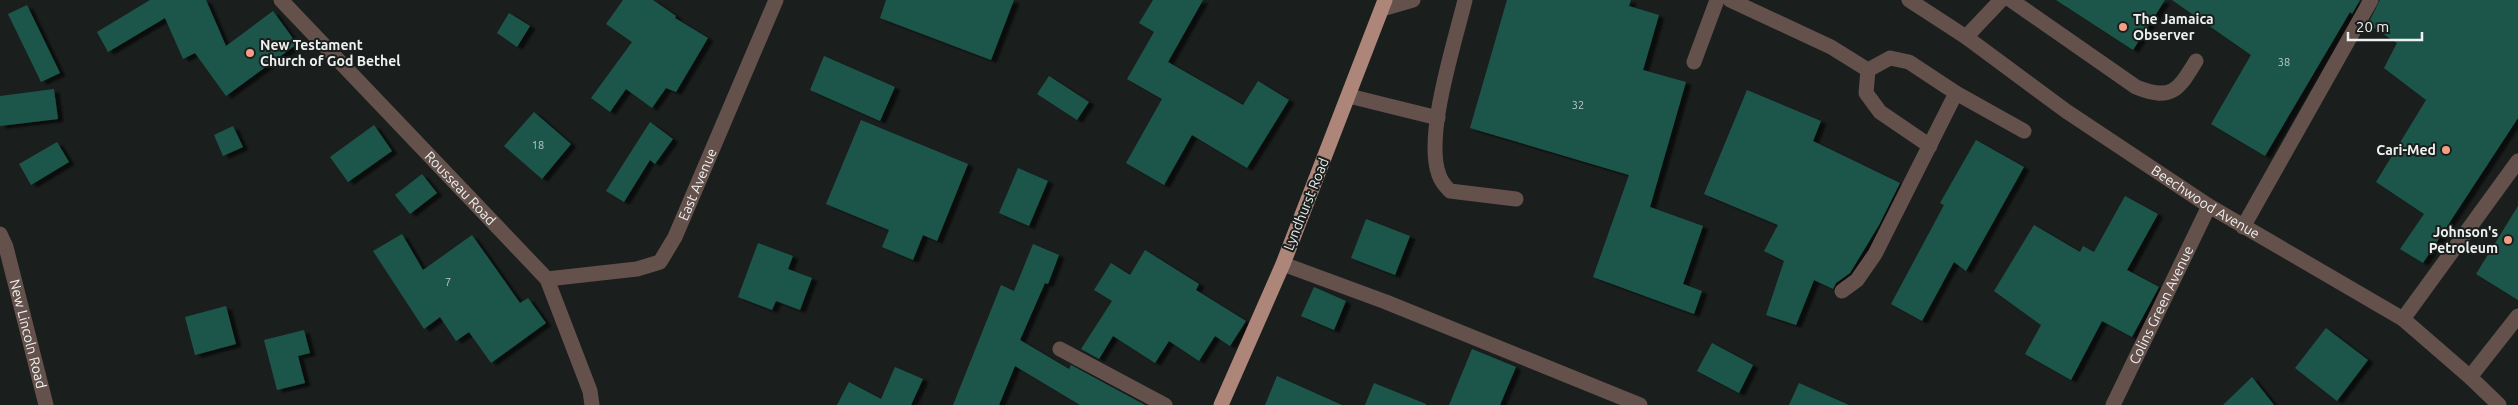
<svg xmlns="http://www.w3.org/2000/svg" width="2518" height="405" viewBox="0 0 2518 405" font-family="Ubuntu,sans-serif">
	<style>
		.building { fill: #1d564b; filter: url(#shadow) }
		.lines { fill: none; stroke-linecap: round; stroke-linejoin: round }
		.minor { stroke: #65514c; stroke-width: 15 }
		.major { stroke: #ad8579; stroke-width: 15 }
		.poi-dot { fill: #f49e86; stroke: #1a1f1d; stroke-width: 2 }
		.labels { text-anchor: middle; stroke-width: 4; stroke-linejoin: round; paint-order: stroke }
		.number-label { font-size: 11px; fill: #b9cac7 }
		.poi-label { font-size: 14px; font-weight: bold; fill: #edf1f0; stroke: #1a1f1d; text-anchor: start }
		.street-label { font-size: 14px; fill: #edf1f0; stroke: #1a1f1d }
	</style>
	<defs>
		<filter id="shadow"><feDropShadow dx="5.5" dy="3" stdDeviation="1" flood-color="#0009"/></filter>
	</defs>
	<rect width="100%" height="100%" fill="#1a1f1d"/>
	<path class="building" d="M 150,0 L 206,0 L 226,46 L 273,11 L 297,44 L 226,96 L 195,53 L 183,59 L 165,18 L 108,52 L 97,32 Z
		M 623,0 L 653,0 L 676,16 L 675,18 L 708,38 L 676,92 L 666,88 L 652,108 L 626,89 L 610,112 L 591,98 L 632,42 L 606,24 Z
		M 886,0 L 1014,0 L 991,60 L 880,18 Z
		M 1153,0 L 1203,0 L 1168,62 L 1243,105 L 1258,81 L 1289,100 L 1247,168 L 1192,135 L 1164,185 L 1126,163 L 1162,99 L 1127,79 L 1154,32 L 1139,23 Z
		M 1507,0 L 1631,0 L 1629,6 L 1659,15 L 1643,70 L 1686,82 L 1650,207 L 1703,226 L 1683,284 L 1702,291 L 1694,314 L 1593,277 L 1629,175 L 1470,128 Z
		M 2056,0 L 2165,0 L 2133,50 Z
		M 2172,0 L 2360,0 L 2352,14 L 2350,12 L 2265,156 L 2211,124 L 2251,55 Z
		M 2380,0 L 2518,0 L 2518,118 L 2423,263 L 2400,249 L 2424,214 L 2376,182 L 2426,100 L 2384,68 L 2397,43 L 2368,24 Z
		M 27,5 L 60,73 L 41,82 L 8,14 Z
		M 509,13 L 530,26 L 517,47 L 497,33 Z
		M 824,56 L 895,87 L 880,121 L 810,90 Z
		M 1049,76 L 1089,102 L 1077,120 L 1037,94 Z
		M 54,89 L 58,119 L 0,126 L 0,96 Z
		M 1747,90 L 1821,121 L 1813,141 L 1900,183 L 1879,225 L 1850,273 L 1836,283 L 1833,289 L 1814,280 L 1796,325 L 1766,315 L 1784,261 L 1764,251 L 1778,225 L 1704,194 Z
		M 534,112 L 571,144 L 542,179 L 504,146 Z
		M 861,120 L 968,164 L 937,241 L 923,235 L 913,260 L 882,247 L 889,230 L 826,204 Z
		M 650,122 L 673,139 L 655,164 L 650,160 L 624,202 L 606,191 Z
		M 374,125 L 392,151 L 348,182 L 330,157 Z
		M 233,126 L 243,147 L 223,156 L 214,135 Z
		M 1976,140 L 2024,167 L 1966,271 L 1954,262 L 1922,321 L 1891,304 L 1944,205 L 1940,203 Z
		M 57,142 L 69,162 L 31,185 L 19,164 Z
		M 1018,168 L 1048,181 L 1029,226 L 999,213 Z
		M 422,174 L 437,193 L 410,214 L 395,195 Z
		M 2125,196 L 2158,214 L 2127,270 L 2159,287 L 2132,337 L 2102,321 L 2071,380 L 2025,354 L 2041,325 L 1994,291 L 2034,225 L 2080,252 L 2083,246 L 2094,252 Z
		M 2518,206 L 2518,300 L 2476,274 Z
		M 1366,219 L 1410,236 L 1395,275 L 1351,258 Z
		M 402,234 L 423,270 L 472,235 L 520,303 L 528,298 L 546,323 L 491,363 L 469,332 L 456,341 L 440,317 L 424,329 L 373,251 Z
		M 758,243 L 793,256 L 788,269 L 812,278 L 800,310 L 776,301 L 772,310 L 738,297 Z
		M 1033,244 L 1059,255 L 1048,284 L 1045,283 L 1020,340 L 1069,369 L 1071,365 L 1145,405 L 1080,405 L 1015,366 L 999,405 L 953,405 L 1001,285 L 1014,291 Z
		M 1145,250 L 1199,284 L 1196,290 L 1246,321 L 1230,346 L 1215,336 L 1199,361 L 1169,341 L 1155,363 L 1113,336 L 1099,359 L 1081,349 L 1112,301 L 1094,290 L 1111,263 L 1130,275 Z
		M 1314,287 L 1346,301 L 1334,330 L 1301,316 Z
		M 226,306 L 236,344 L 195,355 L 185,317 Z
		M 2326,328 L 2368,360 L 2337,401 L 2295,368 Z
		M 304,330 L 310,353 L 298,356 L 305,383 L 277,390 L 264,340 Z
		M 1712,343 L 1753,365 L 1739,393 L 1697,371 Z
		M 1472,349 L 1516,367 L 1500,405 L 1449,405 Z
		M 895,367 L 923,379 L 911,405 L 837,405 L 849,382 L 881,399 Z
		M 1277,376 L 1342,405 L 1265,405 Z
		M 2252,377 L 2274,405 L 2223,405 Z
		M 1374,383 L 1426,404 L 1426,405 L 1365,405 Z
		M 1799,383 L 1849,405 L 1789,405 Z"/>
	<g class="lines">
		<g class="minor">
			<path id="s1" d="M 281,0 L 547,279 L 590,391 L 592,405"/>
			<path d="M 1465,0 C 1455,42 1424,136 1439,175 C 1441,181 1446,187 1450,191 L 1516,199"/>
			<path d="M 1730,0 L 1831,47 L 1868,70"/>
			<path id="s2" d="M 1909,0 L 1966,37 L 2066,111 L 2209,206 L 2403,319 L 2470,377 L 2499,405"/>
			<path d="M 2011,0 L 2136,87 C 2171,101 2178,91 2196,61"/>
			<path d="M 1382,9 L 1413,0"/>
			<path d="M 1966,37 L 2001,0"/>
			<path d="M 1694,62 L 1717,0"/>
			<path d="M 1868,70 L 1890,58 L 1909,62 L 1956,93 L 2024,131"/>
			<path d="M 1868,70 L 1866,93 L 1880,112 L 1930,146"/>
			<path d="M 1349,96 L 1438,118"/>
			<path d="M 2243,227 L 2371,0"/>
			<path id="s3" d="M 0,234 L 6,247 L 46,405"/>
			<path d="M 1283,264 L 1386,302 L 1640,405"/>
			<path id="s4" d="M 547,279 L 637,269 L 660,262 L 675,237 L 776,0"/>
			<path d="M 1842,291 L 1857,280 L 1875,254 L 1956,93"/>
			<path d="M 2403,319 L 2518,161"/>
			<path d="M 1060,349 L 1165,405"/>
			<path d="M 2470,377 L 2518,316"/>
			<path id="s5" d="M 2113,405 L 2209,206"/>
		</g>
		<path class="major" d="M 1221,405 L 1283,264 L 1385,0"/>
	</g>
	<g class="poi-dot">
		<circle cx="2123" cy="27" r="5"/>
		<circle cx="250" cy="53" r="5"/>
		<circle cx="2446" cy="150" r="5"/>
		<circle cx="2508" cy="240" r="5"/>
	</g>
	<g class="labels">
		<g class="number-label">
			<text x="2284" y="66">38</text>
			<text x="1578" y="109">32</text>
			<text x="538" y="149">18</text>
			<text x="448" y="286">7</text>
		</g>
		<g class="poi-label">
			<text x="2133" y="24">The Jamaica<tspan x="2133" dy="16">Observer</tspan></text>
			<text x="260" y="50">New Testament<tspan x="260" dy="16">Church of God Bethel</tspan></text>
			<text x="2436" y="155" text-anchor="end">Cari-Med</text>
			<text x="2498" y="237" text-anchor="end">Johnson's<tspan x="2498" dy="16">Petroleum</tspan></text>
		</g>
		<g class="street-label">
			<text dy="5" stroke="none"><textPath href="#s4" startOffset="201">East Avenue</textPath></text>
			<text dy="5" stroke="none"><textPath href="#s1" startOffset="260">Rousseau Road</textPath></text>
			<text dy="5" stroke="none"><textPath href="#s2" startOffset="359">Beechwood Avenue</textPath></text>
			<text transform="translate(1306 204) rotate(-68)" y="5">Lyndhurst Road</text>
			<text dy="5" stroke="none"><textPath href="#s5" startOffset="111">Colins Green Avenue</textPath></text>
			<text dy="5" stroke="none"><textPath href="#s3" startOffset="104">New Lincoln Road</textPath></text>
		</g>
	</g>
	<path d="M2348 32v8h74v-8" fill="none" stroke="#edf1f0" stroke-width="2.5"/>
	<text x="2356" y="32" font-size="15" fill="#edf1f0" stroke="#1a1f1d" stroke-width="4" paint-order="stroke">20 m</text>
</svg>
